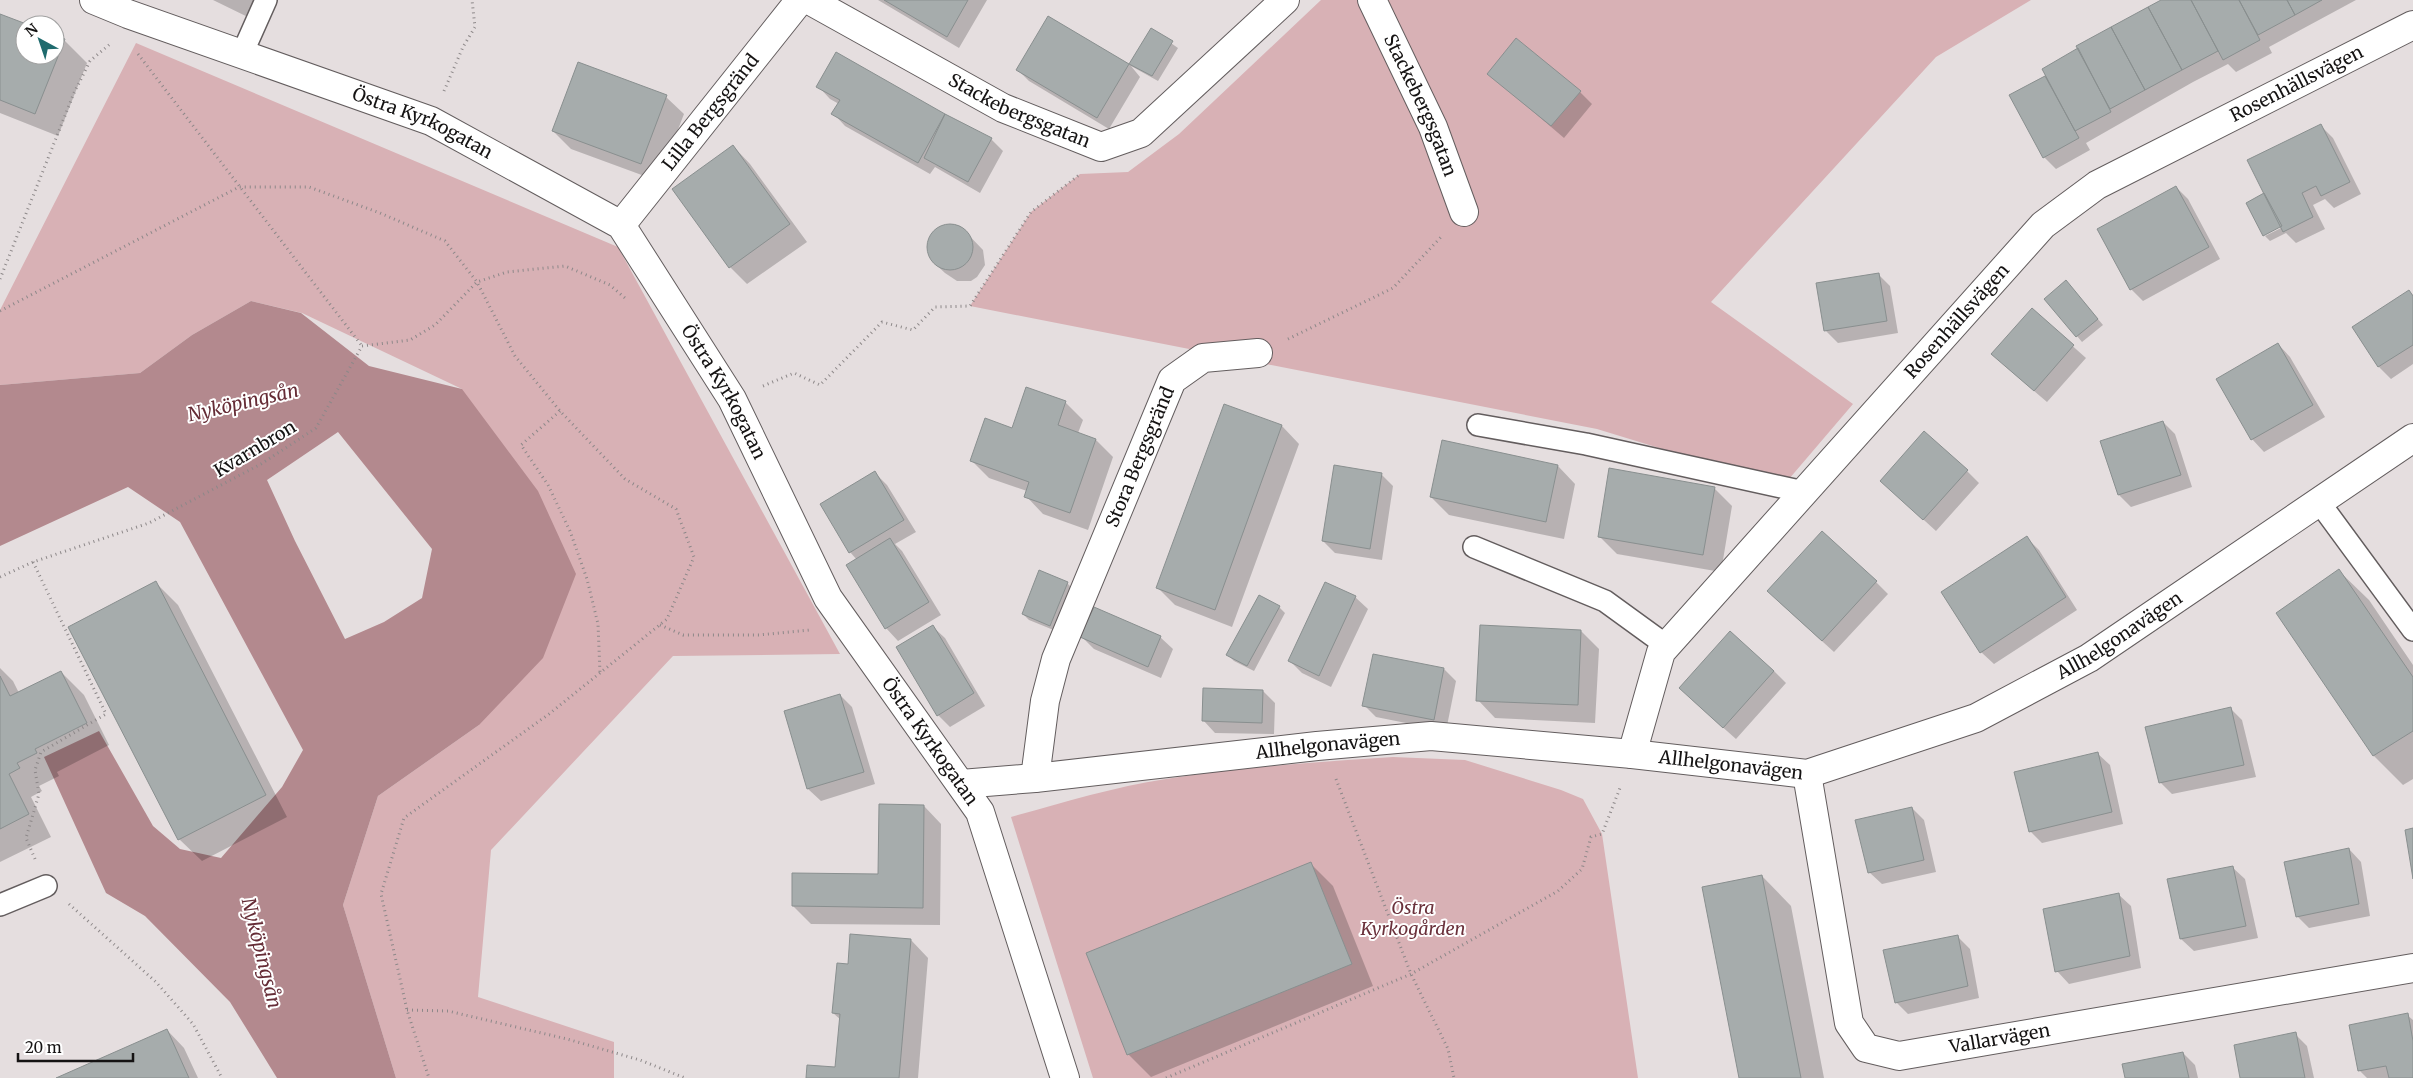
<svg xmlns="http://www.w3.org/2000/svg" width="2413" height="1078" viewBox="0 0 2413 1078" font-family="Merriweather,serif">
	<style>
		.green { fill: #d8b1b5 }
		.water { fill: #b3898e; fill-rule: evenodd }
		.shadow { fill: #0003 }
		.building { fill: #a6acac; stroke: #898f8f }
		.lines { fill: none; stroke-linecap: round; stroke-linejoin: round }
		.lane-casing { stroke: #635d5e; stroke-width: 24 }
		.street-casing { stroke: #635d5e; stroke-width: 30 }
		.path { stroke: #8d8889; stroke-width: 3; stroke-dasharray: 1 4; stroke-linecap: butt }
		.lane { stroke: #fff; stroke-width: 21 }
		.street { stroke: #fff; stroke-width: 28 }
		.labels { text-anchor: middle; stroke-width: 4; stroke-linejoin: round; paint-order: stroke }
		.street-label { font-size: 18px; fill: #151313; stroke: #fff }
		.park-label { font-size: 18px; font-style: italic; fill: #6a313b; stroke: #fff }
		.water-label { font-size: 19px; font-style: italic; fill: #652c36; stroke: #fff }
	</style>
	<rect width="100%" height="100%" fill="#e5dedf"/>
	<path class="green" d="M 1321,0 L 2031,0 L 1936,57 L 1711,302 L 1853,404 L 1783,486 L 1597,429 L 970,306 L 1031,212 L 1080,174 L 1128,172 L 1179,134 Z
		M 136,43 L 618,247 L 840,654 L 673,656 L 491,850 L 478,997 L 614,1042 L 614,1078 L 396,1078 L 343,905 L 378,796 L 479,725 L 462,389 L 302,313 L 251,301 L 192,335 L 140,373 L 0,385 L 0,310 Z
		M 1393,757 L 1465,760 L 1561,790 L 1583,799 L 1602,834 L 1638,1078 L 1093,1078 L 1011,817 C 1062,803 1113,787 1166,779 C 1241,767 1317,762 1393,757 Z"/>
	<path class="water" d="M 251,301 L 301,313 L 369,366 L 462,389 L 538,491 L 576,574 L 543,658 L 479,725 L 378,796 L 343,905 L 396,1078 L 277,1078 L 230,1002 L 145,916 L 106,893 L 44,757 L 99,731 L 153,826 L 180,849 L 221,858 L 282,787 L 303,750 L 180,522 L 128,487 L 0,546 L 0,385 L 140,373 L 192,335 ZM 338,432 L 432,549 L 422,598 L 384,622 L 345,639 L 295,541 L 267,480 Z"/>
	<path class="shadow" d="M 213,0 L 278,0 L 266,26 Z
		M 878,0 L 987,0 L 959,48 Z
		M 2164,0 L 2356,0 L 2269,47 L 2272,53 L 2236,72 L 2228,64 L 2193,82 L 2086,143 L 2090,150 L 2056,169 L 2044,157 L 2011,96 L 2047,76 Z
		M 0,15 L 25,25 L 25,55 L 55,55 L 55,37 L 64,40 L 87,63 L 58,136 L 0,113 Z
		M 1049,17 L 1129,65 L 1152,30 L 1178,48 L 1158,81 L 1131,66 L 1140,77 L 1109,129 L 1029,81 L 1017,69 Z
		M 836,54 L 945,116 L 991,139 L 1003,151 L 980,193 L 935,167 L 930,174 L 845,126 L 833,113 L 839,104 L 830,99 L 818,86 Z
		M 1489,74 L 1580,92 L 1592,104 L 1564,138 Z
		M 666,97 L 684,114 L 658,181 L 571,149 L 553,131 Z
		M 2321,126 L 2333,138 L 2361,194 L 2334,208 L 2325,199 L 2313,205 L 2325,229 L 2296,243 L 2286,233 L 2270,241 L 2265,236 L 2287,225 L 2265,194 Z
		M 733,146 L 750,164 L 807,242 L 747,284 L 730,267 Z
		M 2176,187 L 2188,199 L 2220,259 L 2143,301 L 2131,289 Z
		M 953,224 L 960,226 L 983,250 L 985,265 L 977,277 L 971,281 L 957,281 L 945,273 L 932,261 L 928,247 L 932,233 L 938,228 Z
		M 1878,274 L 1890,286 L 1898,333 L 1838,343 L 1826,331 Z
		M 2072,288 L 2103,325 L 2082,342 L 2077,336 Z
		M 2409,291 L 2413,295 L 2413,364 L 2391,379 L 2379,367 L 2353,328 Z
		M 2032,310 L 2086,358 L 2047,402 L 2005,366 Z
		M 2278,344 L 2290,357 L 2325,417 L 2264,452 L 2252,439 L 2218,379 Z
		M 1065,402 L 1083,420 L 1078,433 L 1096,440 L 1113,457 L 1088,530 L 1043,514 L 1026,496 L 1027,491 L 989,478 L 971,460 L 1013,429 Z
		M 1225,406 L 1282,426 L 1299,444 L 1232,627 L 1175,605 L 1158,588 Z
		M 2163,422 L 2175,434 L 2192,487 L 2131,507 L 2119,495 L 2102,442 Z
		M 1558,466 L 1575,484 L 1564,539 L 1449,515 L 1431,497 Z
		M 1967,471 L 1979,483 L 1936,531 L 1881,481 Z
		M 875,473 L 887,485 L 916,532 L 895,544 L 902,551 L 941,615 L 898,641 L 886,628 L 847,565 L 857,560 L 850,552 Z
		M 1381,474 L 1393,486 L 1382,560 L 1335,553 L 1323,541 Z
		M 1714,488 L 1732,506 L 1721,572 L 1617,554 L 1599,536 Z
		M 2027,538 L 2039,550 L 2077,610 L 1994,664 L 1981,652 L 1943,592 Z
		M 2339,571 L 2369,600 L 2413,665 L 2413,779 L 2403,785 L 2374,756 Z
		M 1876,582 L 1888,594 L 1834,652 L 1780,603 Z
		M 156,583 L 178,605 L 287,817 L 202,861 L 179,839 Z
		M 1067,583 L 1073,589 L 1056,631 L 1029,620 L 1023,614 Z
		M 1355,597 L 1368,609 L 1331,687 L 1302,673 L 1290,661 Z
		M 1279,607 L 1285,613 L 1254,671 L 1234,661 L 1228,655 Z
		M 932,626 L 945,638 L 985,706 L 950,727 L 938,715 Z
		M 1581,631 L 1599,649 L 1595,723 L 1495,718 L 1478,700 Z
		M 1082,637 L 1160,637 L 1173,649 L 1161,678 L 1094,649 Z
		M 1374,655 L 1444,669 L 1456,681 L 1446,731 L 1376,717 L 1364,705 Z
		M 0,668 L 13,681 L 19,693 L 61,672 L 84,695 L 109,745 L 57,772 L 59,776 L 39,786 L 42,791 L 31,797 L 51,837 L 0,862 Z
		M 1774,671 L 1786,683 L 1736,739 L 1692,700 Z
		M 1263,691 L 1275,703 L 1274,734 L 1215,733 L 1203,720 Z
		M 840,695 L 852,707 L 875,784 L 821,801 L 808,789 L 785,712 Z
		M 2230,708 L 2242,720 L 2256,777 L 2172,794 L 2160,782 Z
		M 2097,753 L 2110,765 L 2123,824 L 2042,843 L 2030,831 Z
		M 924,806 L 941,824 L 940,925 L 811,924 L 793,906 L 880,875 Z
		M 1912,808 L 1924,820 L 1936,872 L 1882,884 L 1869,872 Z
		M 2349,849 L 2361,862 L 2370,916 L 2309,928 L 2297,916 Z
		M 1311,864 L 1333,886 L 1373,986 L 1151,1077 L 1128,1054 Z
		M 2232,867 L 2245,879 L 2258,938 L 2194,951 L 2181,939 L 2168,880 Z
		M 1762,876 L 1791,906 L 1824,1078 L 1740,1078 Z
		M 2118,894 L 2131,906 L 2141,968 L 2069,984 L 2057,971 Z
		M 1958,937 L 1970,949 L 1979,998 L 1908,1014 L 1896,1002 Z
		M 911,940 L 928,958 L 918,1078 L 807,1078 L 836,1069 L 841,1020 L 833,1013 L 849,966 Z
		M 2407,1015 L 2413,1020 L 2413,1078 L 2367,1078 L 2360,1071 Z
		M 167,1030 L 184,1048 L 198,1078 L 59,1078 Z
		M 2295,1034 L 2307,1046 L 2314,1078 L 2242,1078 Z
		M 2183,1053 L 2195,1065 L 2198,1078 L 2126,1078 Z"/>
	<path class="building" d="M 884,0 L 968,0 L 947,37 Z
		M 2161,0 L 2191,0 L 2218,51 L 2182,70 L 2148,7 Z
		M 2191,0 L 2239,0 L 2260,40 L 2223,60 Z
		M 2239,0 L 2287,0 L 2295,15 L 2258,35 Z
		M 2287,0 L 2322,0 L 2295,15 Z
		M 2148,7 L 2182,70 L 2145,90 L 2111,27 Z
		M 0,14 L 29,25 L 25,25 L 25,55 L 55,55 L 55,35 L 65,39 L 35,114 L 0,100 Z
		M 1048,16 L 1129,64 L 1097,118 L 1016,70 Z
		M 2111,27 L 2145,90 L 2110,109 L 2076,46 Z
		M 1151,28 L 1173,41 L 1152,76 L 1129,64 Z
		M 1516,38 L 1581,91 L 1551,126 L 1487,74 Z
		M 2078,48 L 2111,112 L 2075,131 L 2042,69 Z
		M 836,52 L 945,114 L 918,163 L 831,114 L 840,100 L 816,87 Z
		M 578,62 L 667,95 L 641,164 L 552,131 Z
		M 2045,76 L 2079,138 L 2043,158 L 2009,95 Z
		M 945,114 L 992,138 L 968,182 L 924,158 Z
		M 2321,124 L 2350,182 L 2321,196 L 2316,186 L 2302,193 L 2313,217 L 2283,232 L 2247,160 Z
		M 733,145 L 790,224 L 729,268 L 672,189 Z
		M 2176,186 L 2209,247 L 2130,290 L 2097,229 Z
		M 2264,193 L 2282,226 L 2263,236 L 2246,203 Z
		M927 247a23 23 0 1 1 46 0a23 23 0 1 1-46 0Z
		M 1879,273 L 1887,321 L 1824,331 L 1816,283 Z
		M 2066,280 L 2098,319 L 2076,337 L 2044,299 Z
		M 2409,290 L 2413,296 L 2413,345 L 2378,367 L 2352,327 Z
		M 2032,308 L 2074,345 L 2034,391 L 1991,354 Z
		M 2278,343 L 2313,405 L 2251,440 L 2216,379 Z
		M 1026,387 L 1066,401 L 1058,425 L 1096,439 L 1070,513 L 1024,497 L 1029,482 L 970,461 L 985,418 L 1012,428 Z
		M 1224,404 L 1282,425 L 1215,610 L 1156,588 Z
		M 2163,421 L 2181,475 L 2118,495 L 2100,441 Z
		M 1924,431 L 1968,470 L 1923,520 L 1880,481 Z
		M 1442,440 L 1558,465 L 1546,522 L 1430,497 Z
		M 1334,465 L 1382,473 L 1370,549 L 1322,541 Z
		M 1609,468 L 1715,487 L 1703,555 L 1598,537 Z
		M 875,471 L 904,520 L 849,553 L 820,504 Z
		M 1822,531 L 1877,581 L 1822,641 L 1767,591 Z
		M 2027,536 L 2066,597 L 1980,653 L 1941,592 Z
		M 890,538 L 929,602 L 885,629 L 846,565 Z
		M 2339,569 L 2413,677 L 2413,731 L 2373,756 L 2276,613 Z
		M 1039,570 L 1068,582 L 1050,626 L 1022,614 Z
		M 156,581 L 266,795 L 178,840 L 68,627 Z
		M 1325,582 L 1356,596 L 1319,676 L 1288,661 Z
		M 1259,595 L 1280,606 L 1247,666 L 1226,655 Z
		M 1094,607 L 1161,636 L 1148,667 L 1080,637 Z
		M 933,625 L 974,693 L 937,716 L 896,647 Z
		M 1480,625 L 1581,630 L 1578,705 L 1476,701 Z
		M 1730,631 L 1774,671 L 1723,728 L 1679,688 Z
		M 1373,654 L 1444,668 L 1434,720 L 1362,706 Z
		M 61,671 L 87,723 L 35,749 L 37,753 L 17,763 L 20,768 L 9,774 L 29,814 L 0,829 L 0,676 L 10,696 Z
		M 1203,688 L 1263,690 L 1262,723 L 1202,721 Z
		M 840,694 L 864,772 L 807,789 L 784,711 Z
		M 2231,707 L 2244,765 L 2159,783 L 2145,727 Z
		M 2098,752 L 2112,812 L 2029,832 L 2014,772 Z
		M 879,804 L 924,805 L 923,908 L 792,906 L 792,873 L 878,874 Z
		M 1912,807 L 1924,860 L 1868,873 L 1855,820 Z
		M 2413,828 L 2413,879 L 2405,830 Z
		M 2349,848 L 2359,904 L 2296,917 L 2284,862 Z
		M 1311,862 L 1352,964 L 1127,1055 L 1086,953 Z
		M 2233,866 L 2246,926 L 2180,939 L 2167,879 Z
		M 1762,875 L 1801,1078 L 1739,1078 L 1702,887 Z
		M 2119,893 L 2130,956 L 2055,972 L 2043,909 Z
		M 850,934 L 911,939 L 899,1078 L 806,1078 L 807,1065 L 835,1067 L 840,1014 L 832,1013 L 837,963 L 848,964 Z
		M 1958,935 L 1968,986 L 1895,1003 L 1883,950 Z
		M 2408,1013 L 2413,1041 L 2413,1078 L 2389,1078 L 2386,1066 L 2358,1071 L 2349,1025 Z
		M 167,1029 L 189,1078 L 56,1078 Z
		M 2296,1032 L 2305,1078 L 2240,1078 L 2234,1045 Z
		M 2183,1052 L 2189,1078 L 2125,1078 L 2122,1064 Z"/>
	<g class="lines">
		<g class="lane-casing">
			<path id="lane" d="M 242,54 L 266,0
				M 1478,425 L 1586,444 L 1804,492
				M 2319,502 L 2413,630
				M 1474,547 L 1605,601 L 1667,646
				M 0,905 L 46,886"/>
		</g>
		<g class="street-casing">
			<g id="street">
				<path id="s1" d="M 94,0 L 128,14 L 431,121 L 621,225 L 732,399 L 828,598 L 980,812 L 1065,1078"/>
				<path id="s2" d="M 809,0 L 1003,108 L 1101,147 L 1141,133 L 1285,0"/>
				<path id="s3" d="M 1372,0 L 1433,127 L 1464,212"/>
				<path id="s4" d="M 621,225 L 800,0"/>
				<path id="s5" d="M 1632,754 L 1661,652 L 2043,225 L 2097,185 L 2413,25"/>
				<path id="s6" d="M 1807,774 L 1849,1023 L 1866,1048 L 1899,1056 L 2413,968"/>
				<path id="s7" d="M 1035,778 L 1045,701 L 1056,659 L 1172,380 L 1203,358 L 1258,353"/>
				<path id="s8" d="M 961,784 L 1035,778 L 1317,746 L 1431,736 L 1632,754 L 1807,774 L 1976,718 L 2089,658 L 2413,438"/>
			</g>
		</g>
		<path class="path" d="M 138,54 L 362,346
			M 444,91 L 463,47 L 475,27 L 472,0
			M 0,279 L 74,93 L 90,61 L 110,44
			M 0,311 L 239,187 L 309,187 L 380,213 L 445,241 L 477,282 L 507,272 L 565,266 L 610,285 L 625,298
			M 1288,339 L 1393,288 L 1442,236
			M 362,346 L 410,340 L 435,325 L 477,282 L 515,356 L 560,411 L 625,479 L 676,509 L 694,557 L 667,619 L 549,714 L 404,818 L 381,894 L 407,1010 L 429,1078
			M 763,386 L 794,373 L 820,385 L 882,322 L 913,330 L 935,307 L 970,306 L 1031,212 L 1079,175
			M 560,411 L 521,445 L 548,485 L 570,531 L 587,579 L 598,624 L 600,673
			M 33,562 L 106,714 L 41,752 L 35,770 L 39,794 L 26,838 L 35,859
			M 0,577 L 33,562 L 149,523 L 261,464 L 316,428 L 362,346
			M 660,625 L 683,635 L 759,635 L 810,630
			M 1336,779 L 1411,974 L 1448,1049 L 1454,1078
			M 69,904 L 156,982 L 193,1024 L 222,1078
			M 407,1010 L 448,1011 L 567,1039 L 640,1060 L 685,1078
			M 1166,1078 L 1411,974 L 1558,891 L 1582,869 L 1591,837 L 1602,834 L 1620,788"/>
		<use href="#lane" class="lane"/>
		<use href="#street" class="street"/>
	</g>
	<g class="labels">
		<g class="street-label">
			<text dy="6" stroke="none"><textPath href="#s5" startOffset="970">Rosenhällsvägen</textPath></text>
			<text dy="6" stroke="none"><textPath href="#s3" startOffset="116">Stackebergsgatan</textPath></text>
			<text dy="6" stroke="none"><textPath href="#s2" startOffset="238">Stackebergsgatan</textPath></text>
			<text dy="6" stroke="none"><textPath href="#s4" startOffset="144">Lilla Bergsgränd</textPath></text>
			<text dy="6" stroke="none"><textPath href="#s1" startOffset="351">Östra Kyrkogatan</textPath></text>
			<text dy="6" stroke="none"><textPath href="#s5" startOffset="550">Rosenhällsvägen</textPath></text>
			<text dy="6" stroke="none"><textPath href="#s1" startOffset="771">Östra Kyrkogatan</textPath></text>
			<text transform="translate(255 449) rotate(-31)" y="6">Kvarnbron</text>
			<text dy="6" stroke="none"><textPath href="#s7" startOffset="340">Stora Bergsgränd</textPath></text>
			<text dy="6" stroke="none"><textPath href="#s8" startOffset="1194">Allhelgonavägen</textPath></text>
			<text dy="6" stroke="none"><textPath href="#s1" startOffset="1178">Östra Kyrkogatan</textPath></text>
			<text dy="6" stroke="none"><textPath href="#s8" startOffset="369">Allhelgonavägen</textPath></text>
			<text dy="6" stroke="none"><textPath href="#s8" startOffset="774">Allhelgonavägen</textPath></text>
			<text dy="6" stroke="none"><textPath href="#s6" startOffset="419">Vallarvägen</textPath></text>
		</g>
		<g class="park-label">
			<text x="1413" y="914">Östra<tspan x="1413" dy="21">Kyrkogården</tspan></text>
		</g>
		<g class="water-label">
			<text transform="translate(243 402) rotate(-13)" y="7">Nyköpingsån</text>
			<text transform="translate(262 953) rotate(76)" y="7">Nyköpingsån</text>
		</g>
	</g>
	<g transform="translate(40 40) rotate(320)"><circle r="24" fill="#ffffff" stroke="#a1a1a1"/>
	<path d="M0-4L9 19L0 12L-9 19Z" fill="#1f6b6e"/>
	<text y="-8" font-size="14" font-weight="bold" text-anchor="middle" fill="#151313">N</text>
	</g>
	<path d="M18 1053v8h115v-8" fill="none" stroke="#151313" stroke-width="2.5"/>
	<text x="25" y="1053" font-size="15" fill="#151313" stroke="#ffffff" stroke-width="4" paint-order="stroke">20 m</text>
</svg>
